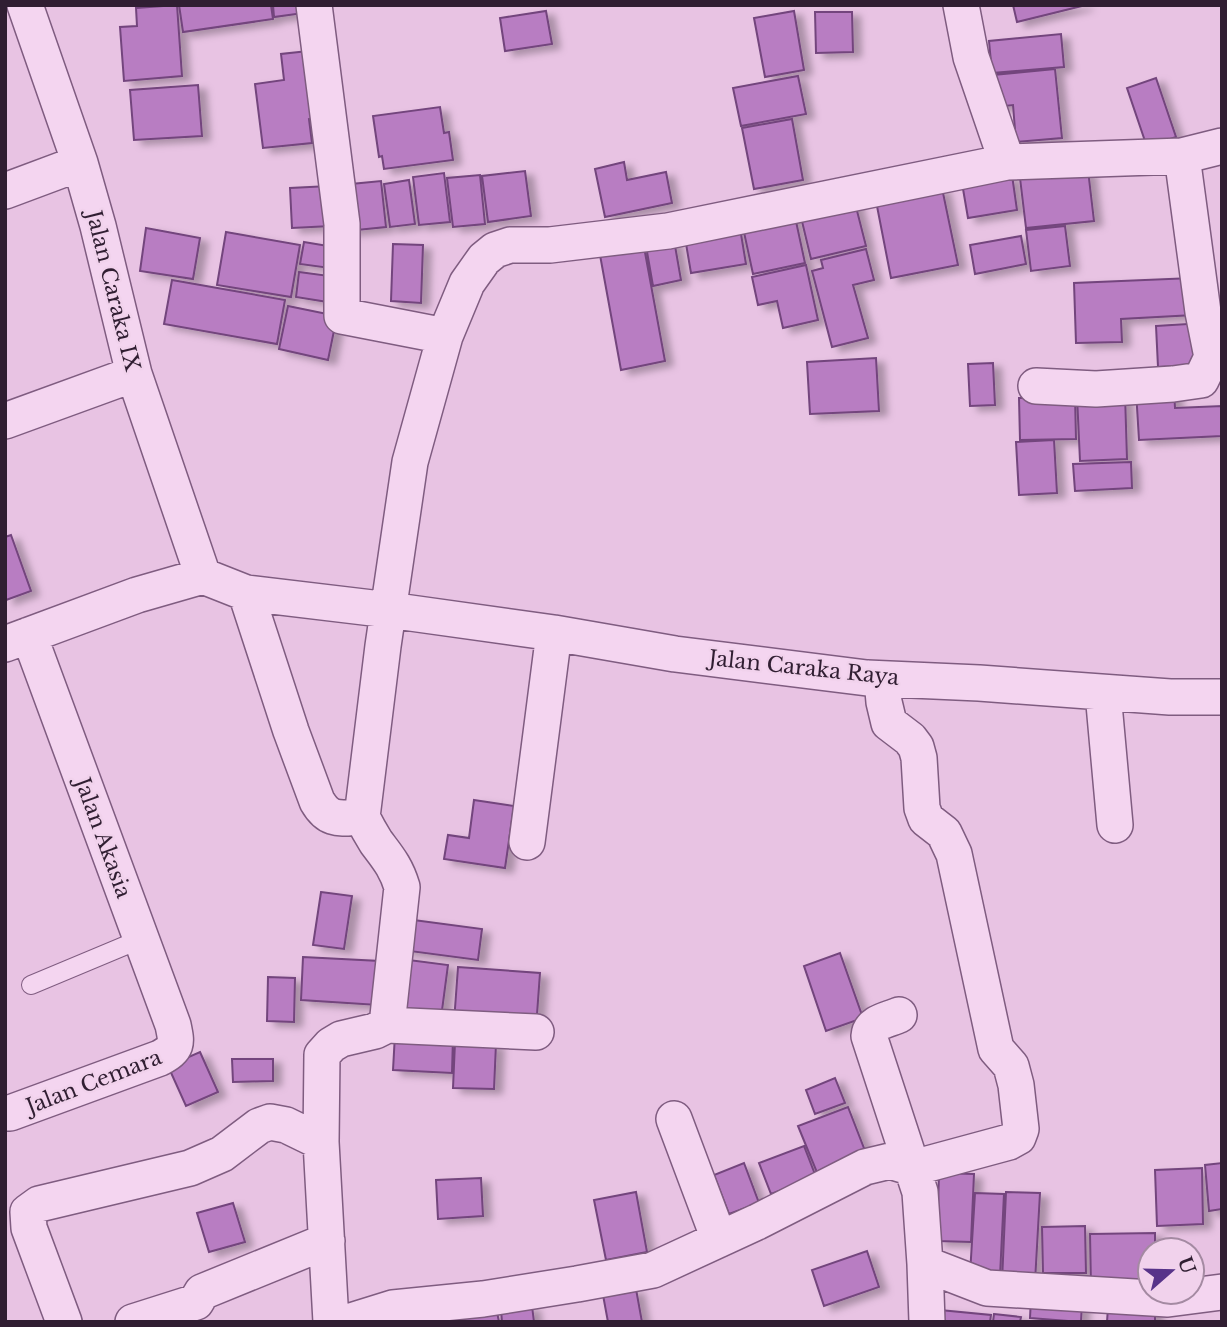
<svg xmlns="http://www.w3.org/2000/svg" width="1227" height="1327" viewBox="0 0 1227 1327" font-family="'Libre Baskerville',serif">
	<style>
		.building { fill: #b87dc2; stroke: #73457d; stroke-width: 2; filter: url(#shadow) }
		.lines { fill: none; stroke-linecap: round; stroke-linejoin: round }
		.service-casing { stroke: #7f5c80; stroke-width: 20 }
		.minor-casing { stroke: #7f5c80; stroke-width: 38 }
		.service { stroke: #f4d5f0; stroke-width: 18 }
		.minor { stroke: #f4d5f0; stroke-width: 35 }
		.labels { text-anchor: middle; stroke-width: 5; stroke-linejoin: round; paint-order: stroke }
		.street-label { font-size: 21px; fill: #301e32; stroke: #f1d2ec }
	</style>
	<defs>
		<filter id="shadow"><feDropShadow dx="8" dy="4.5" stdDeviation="3.5" flood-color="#0004"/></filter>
	</defs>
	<rect width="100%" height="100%" fill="#e8c3e3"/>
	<path class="building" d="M 177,5 L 182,76 L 124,81 L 120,27 L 137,26 L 136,8 Z
		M 179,5 L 271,5 L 273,19 L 183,32 Z
		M 273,5 L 310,5 L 311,12 L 274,17 Z
		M 1013,5 L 1086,5 L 1017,22 Z
		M 546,11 L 552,44 L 505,51 L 500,18 Z
		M 794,11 L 804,70 L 765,77 L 754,18 Z
		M 815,12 L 852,12 L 853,52 L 816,53 Z
		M 1061,34 L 1064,67 L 992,73 L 989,41 Z
		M 317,50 L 325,117 L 309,119 L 312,143 L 263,148 L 255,84 L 284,80 L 281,54 Z
		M 1055,69 L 1062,138 L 1016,142 L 1013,105 L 996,107 L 993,75 Z
		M 798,76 L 806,114 L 741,126 L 733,88 Z
		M 1156,78 L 1176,137 L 1147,147 L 1127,88 Z
		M 198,85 L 202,136 L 134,140 L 130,90 Z
		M 440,107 L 444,133 L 449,132 L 453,160 L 384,169 L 382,156 L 379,157 L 373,116 Z
		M 792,119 L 803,180 L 754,189 L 742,128 Z
		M 624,162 L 627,180 L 666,172 L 672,203 L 605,217 L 595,169 Z
		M 1088,170 L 1094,221 L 1026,228 L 1020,178 Z
		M 525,171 L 531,216 L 488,222 L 482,176 Z
		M 444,173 L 450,222 L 419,225 L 413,177 Z
		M 480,175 L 485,224 L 453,227 L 447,178 Z
		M 1012,175 L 1017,210 L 968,218 L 962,183 Z
		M 409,180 L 415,224 L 390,227 L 384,184 Z
		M 381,181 L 386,227 L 347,231 L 341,185 Z
		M 329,186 L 331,226 L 292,228 L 290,188 Z
		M 942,188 L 958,265 L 891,278 L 876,201 Z
		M 854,199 L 866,246 L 811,259 L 800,213 Z
		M 794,212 L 805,263 L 753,274 L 742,223 Z
		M 739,222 L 746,264 L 691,273 L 684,232 Z
		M 1065,226 L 1070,266 L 1031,271 L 1026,230 Z
		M 146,228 L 200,238 L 193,279 L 140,271 Z
		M 226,232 L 300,245 L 291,297 L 217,285 Z
		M 1021,236 L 1026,264 L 975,274 L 970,245 Z
		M 674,240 L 681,280 L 653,286 L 646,246 Z
		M 304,242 L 340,248 L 337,269 L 300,264 Z
		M 393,244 L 423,245 L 421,303 L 391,301 Z
		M 644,247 L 665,361 L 621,370 L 600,255 Z
		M 866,249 L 874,280 L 853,285 L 868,338 L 832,347 L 812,271 L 823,268 L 821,260 Z
		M 806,265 L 818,320 L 783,328 L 777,301 L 758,305 L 752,277 Z
		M 299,272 L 337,277 L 334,303 L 296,297 Z
		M 1192,278 L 1194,315 L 1121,319 L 1122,342 L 1076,343 L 1074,283 Z
		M 172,280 L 285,300 L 277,344 L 164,324 Z
		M 288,306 L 337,316 L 328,360 L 279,349 Z
		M 1204,323 L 1206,365 L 1158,367 L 1156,326 Z
		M 876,358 L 879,411 L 810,414 L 807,362 Z
		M 993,363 L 995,405 L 970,406 L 968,364 Z
		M 1174,389 L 1175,408 L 1222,406 L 1222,436 L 1139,440 L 1136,391 Z
		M 1125,394 L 1127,459 L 1080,461 L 1077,396 Z
		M 1075,397 L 1076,439 L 1020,440 L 1019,398 Z
		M 1054,440 L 1057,493 L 1019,495 L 1016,442 Z
		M 1131,462 L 1132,488 L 1075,491 L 1073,464 Z
		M 11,535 L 31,591 L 6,600 L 5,537 Z
		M 474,800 L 514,806 L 505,868 L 444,859 L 448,835 L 469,838 Z
		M 321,892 L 352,896 L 344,949 L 313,945 Z
		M 406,919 L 482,929 L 478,960 L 402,950 Z
		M 840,953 L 863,1018 L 826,1031 L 804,966 Z
		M 303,957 L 380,961 L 378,1005 L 301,1000 Z
		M 401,959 L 448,965 L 441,1018 L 394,1012 Z
		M 458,967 L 540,973 L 536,1028 L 454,1022 Z
		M 268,977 L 295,978 L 294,1022 L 267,1021 Z
		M 395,1034 L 453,1037 L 452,1073 L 393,1070 Z
		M 455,1042 L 496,1044 L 494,1089 L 453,1088 Z
		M 200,1052 L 218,1092 L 186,1106 L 168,1066 Z
		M 232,1059 L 273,1059 L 273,1081 L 233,1082 Z
		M 835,1078 L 845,1103 L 815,1114 L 806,1090 Z
		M 848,1107 L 867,1156 L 818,1175 L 798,1126 Z
		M 804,1146 L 816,1177 L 771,1194 L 759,1163 Z
		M 744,1163 L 759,1203 L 729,1214 L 714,1175 Z
		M 1222,1163 L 1222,1209 L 1209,1211 L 1205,1165 Z
		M 1202,1168 L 1203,1224 L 1157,1226 L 1155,1170 Z
		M 939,1173 L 974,1174 L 971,1242 L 937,1241 Z
		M 481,1178 L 483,1216 L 438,1219 L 436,1180 Z
		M 636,1192 L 647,1252 L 606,1260 L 594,1200 Z
		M 1006,1192 L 1040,1193 L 1035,1282 L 1002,1281 Z
		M 975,1193 L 1004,1194 L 1000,1276 L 970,1274 Z
		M 233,1203 L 245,1242 L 209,1252 L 197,1213 Z
		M 1085,1226 L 1086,1273 L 1043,1273 L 1042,1227 Z
		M 1155,1233 L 1155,1250 L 1150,1250 L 1150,1285 L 1091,1286 L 1090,1234 Z
		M 867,1251 L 879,1287 L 824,1306 L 812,1270 Z
		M 636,1289 L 642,1322 L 608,1322 L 603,1295 Z
		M 1031,1298 L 1082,1302 L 1081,1322 L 1030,1318 Z
		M 532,1306 L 534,1322 L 502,1322 L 501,1310 Z
		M 1108,1307 L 1155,1309 L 1155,1322 L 1107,1322 Z
		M 940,1310 L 991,1315 L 990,1322 L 939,1322 Z
		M 497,1312 L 499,1322 L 450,1322 L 450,1320 Z
		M 994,1314 L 1021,1317 L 1020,1322 L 993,1322 Z"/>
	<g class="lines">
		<g class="service-casing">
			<path id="service" d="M 31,985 L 141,939"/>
		</g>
		<g class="minor-casing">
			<path id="minor" d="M 25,5 L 80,163 L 98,226 L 134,374 L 203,576
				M 314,5 L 342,224 L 342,316 L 445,336
				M 961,5 L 971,57 L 1007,162
				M 5,191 L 80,163
				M 1036,386 L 1096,389 L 1173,384 L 1201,380 L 1212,357 L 1203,312 L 1182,156
				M 5,421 L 134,374
				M 246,593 L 291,731 L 317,801 C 329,822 340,818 362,817 L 383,646 L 410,462 L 445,336 L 467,283 L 484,259 L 495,250 L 510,245 L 550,245 L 668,231 L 1007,162 L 1182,156 L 1222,146
				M 5,644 L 137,595 L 203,576 L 246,593 L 389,610 L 554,633 L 675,654 L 867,678 L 979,683 L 1170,697 L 1222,697
				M 1103,693 L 1115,825
				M 527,842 L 554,633
				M 899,1015 C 888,1020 870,1022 869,1036 L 920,1192 L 925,1264 L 987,1288 L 1168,1299 L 1222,1292
				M 387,1025 L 536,1032
				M 5,1113 L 10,1113 L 160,1058 C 178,1048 177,1044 173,1025 L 29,635
				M 674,1119 L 719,1239
				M 925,1264 L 927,1322
				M 64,1322 L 29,1228 L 28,1212 L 39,1204 L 190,1168 L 222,1154 L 259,1126 L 270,1122 L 286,1125 L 321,1142
				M 133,1322 L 196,1302 L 202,1292 L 327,1241
				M 331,1322 L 321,1142 L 322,1055 L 331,1045 L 341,1039 L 375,1031 L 387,1025 L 402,887 C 396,867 388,858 376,842 C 371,834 366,825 362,817
				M 348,1322 L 393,1308 L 483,1299 L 577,1284 L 653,1270 L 757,1222 L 865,1167 L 890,1161 L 913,1168 L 1009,1142 L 1018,1137 L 1021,1129 L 1016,1085 L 1011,1066 L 996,1049 L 954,854 L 944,833 L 926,819 L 922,808 L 919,758 L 916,747 L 910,739 L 889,723 L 884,702 L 882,679"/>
		</g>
		<use href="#service" class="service"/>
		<use href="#minor" class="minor"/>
	</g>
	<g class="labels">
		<g class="street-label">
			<text transform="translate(113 291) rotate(76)" y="7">Jalan Caraka IX</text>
			<text transform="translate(804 668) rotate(6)" y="7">Jalan Caraka Raya</text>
			<text transform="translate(103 838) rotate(70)" y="7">Jalan Akasia</text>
			<text transform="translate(94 1082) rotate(-21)" y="7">Jalan Cemara</text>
		</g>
	</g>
	<rect width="1227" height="1327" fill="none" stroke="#301e32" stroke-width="14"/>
	<g transform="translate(1171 1271) rotate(70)"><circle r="33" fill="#f1d2ec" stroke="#a48aa2" stroke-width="2"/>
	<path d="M0-5L12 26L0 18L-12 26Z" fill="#573389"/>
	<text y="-10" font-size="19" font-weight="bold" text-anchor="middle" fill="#301e32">U</text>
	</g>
</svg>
